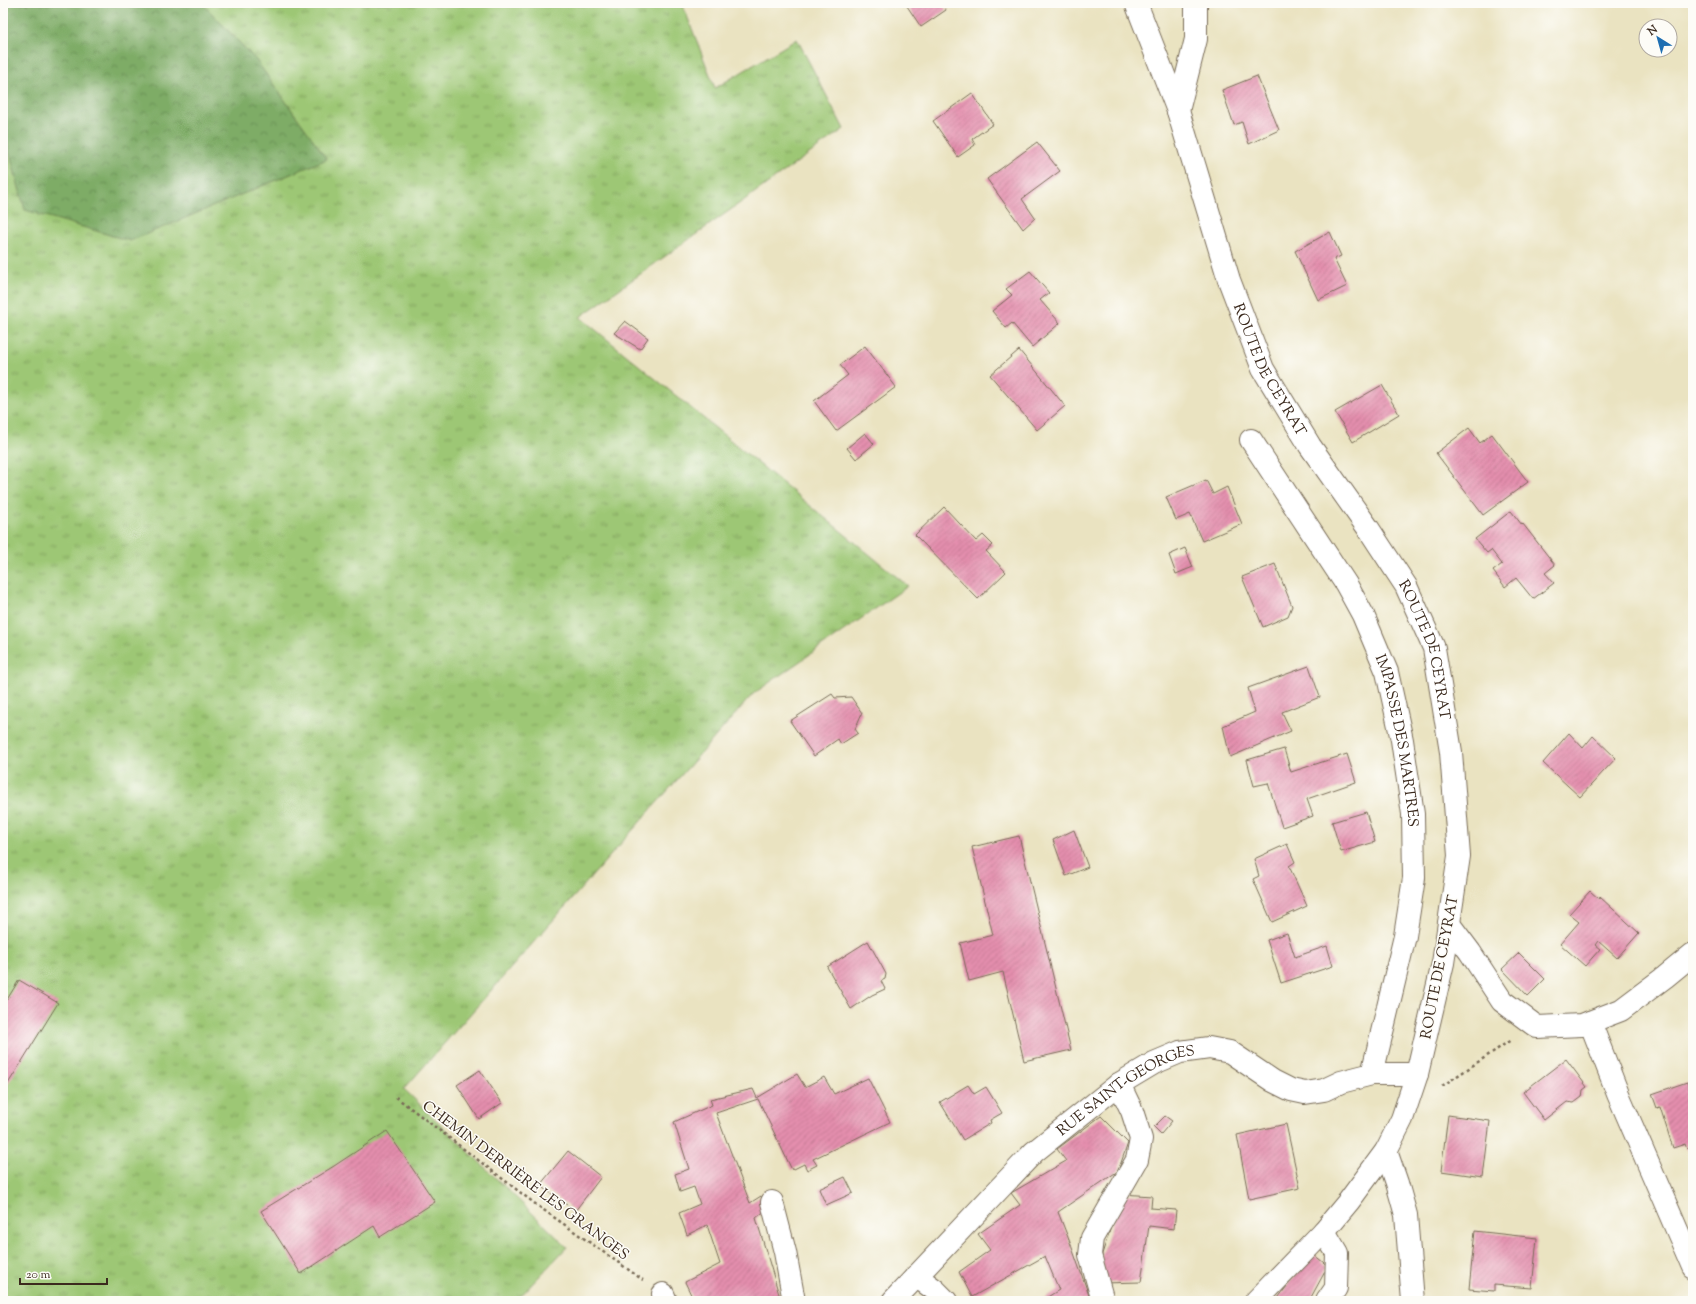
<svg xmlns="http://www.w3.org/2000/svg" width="1696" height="1304" viewBox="0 0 1696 1304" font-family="'Sorts Mill Goudy',serif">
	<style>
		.grass { fill: url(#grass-tufts); stroke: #6c7849 }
		.forest { fill: url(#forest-crowns); stroke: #5c6b42 }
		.building { fill: url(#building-hatch) }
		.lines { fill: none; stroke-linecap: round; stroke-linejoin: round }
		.minor-casing { stroke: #786b57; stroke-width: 24 }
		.path { stroke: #786b57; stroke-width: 2.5; stroke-dasharray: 3 3; stroke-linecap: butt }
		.minor { stroke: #fff; stroke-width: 22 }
		.labels { text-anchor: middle; stroke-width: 3; stroke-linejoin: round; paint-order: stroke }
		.street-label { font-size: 15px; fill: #3b2a1e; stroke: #fdfcf7 }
	</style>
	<defs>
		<pattern id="grass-tufts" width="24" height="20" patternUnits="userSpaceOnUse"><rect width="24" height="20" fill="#9dc774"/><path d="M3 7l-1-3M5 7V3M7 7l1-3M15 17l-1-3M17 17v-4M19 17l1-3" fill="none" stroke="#81a25f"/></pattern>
		<pattern id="forest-crowns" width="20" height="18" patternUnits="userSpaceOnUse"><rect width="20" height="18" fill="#7eac66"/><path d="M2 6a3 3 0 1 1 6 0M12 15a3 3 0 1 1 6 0" fill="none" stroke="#688c53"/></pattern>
		<pattern id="building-hatch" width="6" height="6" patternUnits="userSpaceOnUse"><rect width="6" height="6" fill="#e48ead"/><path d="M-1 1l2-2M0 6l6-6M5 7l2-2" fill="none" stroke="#ba748c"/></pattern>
	</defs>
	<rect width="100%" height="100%" fill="#fdfcf7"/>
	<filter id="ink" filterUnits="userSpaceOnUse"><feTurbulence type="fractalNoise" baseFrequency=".025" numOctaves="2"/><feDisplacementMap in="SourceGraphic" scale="8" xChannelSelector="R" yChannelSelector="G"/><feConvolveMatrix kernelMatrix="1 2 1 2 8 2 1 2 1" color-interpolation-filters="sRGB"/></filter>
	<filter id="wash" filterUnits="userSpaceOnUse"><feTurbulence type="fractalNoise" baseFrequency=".012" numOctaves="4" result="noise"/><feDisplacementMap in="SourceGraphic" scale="16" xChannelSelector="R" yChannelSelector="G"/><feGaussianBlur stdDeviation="0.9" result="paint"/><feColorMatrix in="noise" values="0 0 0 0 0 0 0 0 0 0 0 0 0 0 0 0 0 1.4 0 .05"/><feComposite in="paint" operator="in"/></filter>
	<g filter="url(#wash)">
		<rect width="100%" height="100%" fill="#eae3c1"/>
		<path class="grass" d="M 3,3 L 682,3 L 715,88 L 797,39 L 844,129 L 580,317 L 908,586 L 753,694 L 404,1089 L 567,1247 L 516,1301 L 3,1301 Z"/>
		<path class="forest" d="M 3,3 L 202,3 L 256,60 L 327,159 L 130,241 L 25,210 L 3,129 Z"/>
		<g id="blocks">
			<path class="building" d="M 905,3 L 943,3 L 946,10 L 921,27 Z
				M 1257,76 L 1279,130 L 1249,144 L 1242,122 L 1234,125 L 1222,90 Z
				M 972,93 L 993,124 L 972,139 L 975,145 L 958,157 L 933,121 Z
				M 1037,142 L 1060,171 L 1022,199 L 1035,218 L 1023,229 L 987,179 Z
				M 1330,232 L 1341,256 L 1334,259 L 1347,286 L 1318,300 L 1295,251 Z
				M 1030,271 L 1049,293 L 1040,300 L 1060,323 L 1032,347 L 1012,323 L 1006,328 L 992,311 L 1012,295 L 1006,289 Z
				M 625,321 L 648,338 L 640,349 L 614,333 Z
				M 865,346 L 896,387 L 836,431 L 814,401 L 848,375 L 840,365 Z
				M 1019,350 L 1065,406 L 1037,430 L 990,375 Z
				M 1382,385 L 1399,414 L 1353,442 L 1335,412 Z
				M 1469,428 L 1480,443 L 1492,434 L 1528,482 L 1483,515 L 1436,453 Z
				M 865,433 L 874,444 L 856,459 L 847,448 Z
				M 1206,480 L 1213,494 L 1227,487 L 1242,524 L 1202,541 L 1190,514 L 1176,520 L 1166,497 Z
				M 944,507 L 976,541 L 983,535 L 993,545 L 986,551 L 1006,572 L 978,599 L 915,535 Z
				M 1511,511 L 1522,525 L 1523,524 L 1555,565 L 1545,573 L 1554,583 L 1533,599 L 1516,578 L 1505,587 L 1493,571 L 1502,564 L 1491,550 L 1487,553 L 1475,539 Z
				M 1185,548 L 1193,567 L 1176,574 L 1169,555 Z
				M 1275,564 L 1292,606 L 1288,616 L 1263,627 L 1242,577 Z
				M 1309,666 L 1320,697 L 1282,712 L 1291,731 L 1230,757 L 1223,726 L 1255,712 L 1248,688 Z
				M 832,694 L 835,698 L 851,697 L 862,713 L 855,729 L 858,733 L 841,744 L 838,739 L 814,756 L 790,721 Z
				M 1569,733 L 1583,748 L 1593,736 L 1616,758 L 1580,797 L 1543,763 Z
				M 1284,749 L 1291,772 L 1347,754 L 1356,782 L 1307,799 L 1313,816 L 1282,827 L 1268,783 L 1254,786 L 1247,760 Z
				M 1366,812 L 1375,842 L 1341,852 L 1332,822 Z
				M 1074,830 L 1088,867 L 1066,876 L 1053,840 Z
				M 1019,836 L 1071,1050 L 1024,1061 L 1003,972 L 969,981 L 960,943 L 993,935 L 972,847 Z
				M 1287,844 L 1295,862 L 1289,866 L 1307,906 L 1272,922 L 1253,879 L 1259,876 L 1254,859 Z
				M 1590,891 L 1599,899 L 1600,897 L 1639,933 L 1617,958 L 1598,941 L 1595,945 L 1600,949 L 1585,966 L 1560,944 L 1579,922 L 1569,914 Z
				M 1287,933 L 1295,957 L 1327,946 L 1333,966 L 1281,983 L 1267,940 Z
				M 868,941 L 886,974 L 885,979 L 881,981 L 885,989 L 872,995 L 851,1009 L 827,967 Z
				M 1519,953 L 1545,979 L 1528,996 L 1502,969 Z
				M 19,980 L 58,1003 L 6,1087 L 3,1085 L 3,1006 Z
				M 1566,1059 L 1587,1087 L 1583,1090 L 1582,1097 L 1574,1103 L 1567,1102 L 1544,1120 L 1523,1092 Z
				M 480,1070 L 502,1103 L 479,1119 L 457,1085 Z
				M 797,1074 L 805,1087 L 824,1077 L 834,1094 L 868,1078 L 890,1122 L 813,1159 L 817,1165 L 807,1170 L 804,1164 L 792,1170 L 758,1099 L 716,1113 L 750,1203 L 761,1196 L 766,1210 L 756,1218 L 781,1301 L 694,1301 L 685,1282 L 720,1264 L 707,1225 L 687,1235 L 679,1213 L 700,1204 L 694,1187 L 680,1192 L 675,1174 L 689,1169 L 674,1122 L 712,1105 L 710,1099 L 753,1089 L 757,1098 Z
				M 1687,1082 L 1692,1097 L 1689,1098 L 1693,1111 L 1693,1147 L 1687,1149 L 1685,1144 L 1673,1148 L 1660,1107 L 1657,1108 L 1652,1094 Z
				M 968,1085 L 974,1094 L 986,1087 L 1002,1113 L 990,1120 L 991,1123 L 963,1140 L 940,1102 Z
				M 1448,1115 L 1490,1121 L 1483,1177 L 1441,1171 Z
				M 1101,1116 L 1128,1143 L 1118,1171 L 1058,1212 L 1071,1245 L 1091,1301 L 1041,1301 L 1059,1290 L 1045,1256 L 972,1297 L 959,1272 L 990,1250 L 978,1234 L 1020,1205 L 1011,1193 L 1066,1161 L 1057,1149 Z
				M 1165,1116 L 1172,1121 L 1161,1134 L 1154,1127 Z
				M 1286,1124 L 1300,1188 L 1249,1199 L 1237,1135 Z
				M 387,1131 L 435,1202 L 380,1237 L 374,1226 L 301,1274 L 261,1211 L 334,1166 Z
				M 568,1151 L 601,1177 L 575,1211 L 540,1185 Z
				M 845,1177 L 853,1193 L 826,1205 L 819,1189 Z
				M 1122,1194 L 1152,1196 L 1151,1208 L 1176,1210 L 1174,1229 L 1149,1226 L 1141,1282 L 1103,1283 L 1102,1254 Z
				M 1475,1231 L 1537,1238 L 1532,1288 L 1494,1285 L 1494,1291 L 1469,1289 Z
				M 1314,1255 L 1328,1266 L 1309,1301 L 1276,1301 L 1292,1279 Z"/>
		</g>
	</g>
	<g filter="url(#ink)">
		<use href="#blocks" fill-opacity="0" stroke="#786b57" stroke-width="1"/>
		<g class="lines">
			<g class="minor-casing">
				<g id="minor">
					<path id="s1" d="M 1136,3 L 1178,111 L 1229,280 L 1263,369 L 1310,446 L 1368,528 L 1406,586 L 1434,648 L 1451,752 L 1459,856 L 1443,963 L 1417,1074 L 1402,1119 L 1386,1151 L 1349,1201 L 1324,1231 L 1256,1301"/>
					<path d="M 1178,111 L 1196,39 L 1196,3"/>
					<path id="s2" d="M 1251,440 L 1346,584 L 1363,615 L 1387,672 L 1402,740 L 1413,814 L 1414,878 L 1405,936 L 1372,1074"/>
					<path d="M 1449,924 L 1470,952 L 1502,1001 L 1537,1027 L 1582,1025 L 1621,1010 L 1665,977 L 1693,954"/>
					<path d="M 1590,1022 L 1618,1094 L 1693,1267"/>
					<path d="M 1386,1151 L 1397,1183 L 1406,1215 L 1413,1301"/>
					<path d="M 772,1202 L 785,1252 L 794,1301"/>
					<path d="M 1324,1231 L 1337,1253 L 1336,1288 L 1327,1301"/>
					<path d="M 916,1276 L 935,1290 L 946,1301"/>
					<path d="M 663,1294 L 666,1301"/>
					<path id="s3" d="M 893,1301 L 1034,1152 L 1119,1084 L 1154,1063 L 1180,1052 L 1209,1048 L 1230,1052 L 1273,1081 L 1291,1090 L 1305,1093 L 1324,1090 L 1341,1082 L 1372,1074 L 1417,1074"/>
					<path d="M 1103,1301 L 1090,1255 L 1092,1238 L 1137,1160 L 1141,1139 L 1132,1111 L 1119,1084"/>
				</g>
			</g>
			<path class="path" d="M 1442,1086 L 1511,1040
				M 396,1097 L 538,1206 L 643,1280"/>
			<use href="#minor" class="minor"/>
		</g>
	</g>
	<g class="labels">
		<g class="street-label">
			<text dy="5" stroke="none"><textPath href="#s1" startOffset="391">ROUTE DE CEYRAT</textPath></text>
			<text dy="5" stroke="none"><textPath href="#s1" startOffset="715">ROUTE DE CEYRAT</textPath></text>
			<text dy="5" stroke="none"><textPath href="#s2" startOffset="339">IMPASSE DES MARTRES</textPath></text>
			<text transform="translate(1439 967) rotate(-79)" y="5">ROUTE DE CEYRAT</text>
			<text dy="5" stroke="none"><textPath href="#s3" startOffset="317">RUE SAINT-GEORGES</textPath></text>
			<text transform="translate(526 1180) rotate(37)" y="5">CHEMIN DERRIÈRE LES GRANGES</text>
		</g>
	</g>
	<rect width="1696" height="1304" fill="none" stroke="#fdfcf7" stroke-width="16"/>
	<g transform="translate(1658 38) rotate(323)"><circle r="19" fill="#fdfcf7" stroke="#afa8a0"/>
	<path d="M0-3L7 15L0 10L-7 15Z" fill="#1f6fb2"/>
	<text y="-6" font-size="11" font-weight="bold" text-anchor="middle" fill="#3b2a1e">N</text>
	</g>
	<path d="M20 1278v6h87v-6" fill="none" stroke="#3b2a1e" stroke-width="2"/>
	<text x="26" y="1278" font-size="12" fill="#3b2a1e" stroke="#fdfcf7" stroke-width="3" paint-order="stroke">20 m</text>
</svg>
